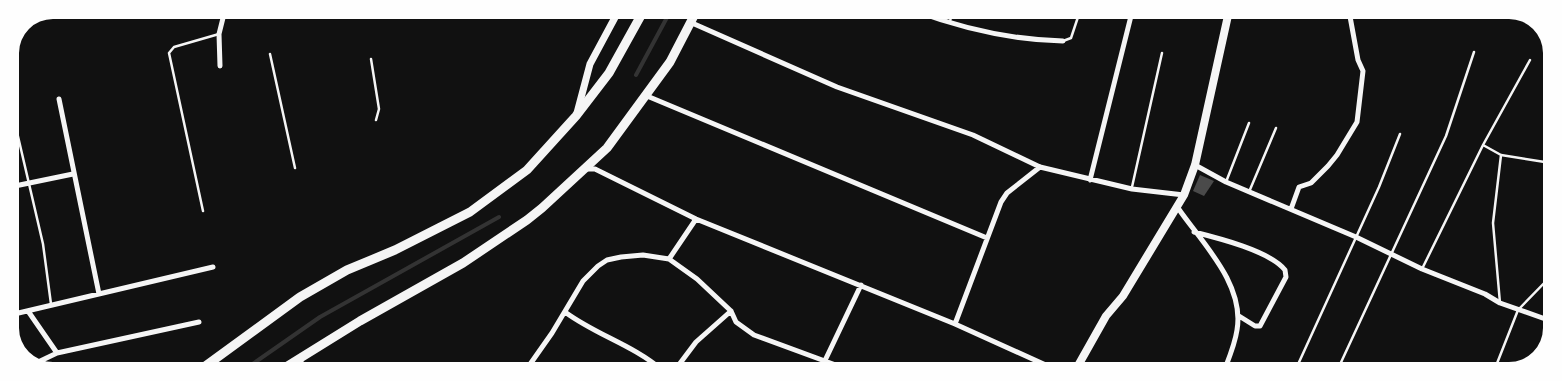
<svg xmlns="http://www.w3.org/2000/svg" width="1562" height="381" viewBox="0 0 1562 381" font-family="Roboto,sans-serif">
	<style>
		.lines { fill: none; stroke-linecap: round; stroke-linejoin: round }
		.stream { stroke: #333; stroke-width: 4 }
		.building { fill: #4a4a4a }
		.service { stroke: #f5f5f5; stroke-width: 2.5 }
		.minor { stroke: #f5f5f5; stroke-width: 5 }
		.tertiary { stroke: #f5f5f5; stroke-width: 7 }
		.secondary { stroke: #f5f5f5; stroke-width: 8 }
		.primary { stroke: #f5f5f5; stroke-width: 9 }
	</style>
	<rect width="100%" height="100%" fill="#111"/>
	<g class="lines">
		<path class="stream" d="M 636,75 L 671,10
			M 244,370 L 320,317 L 499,217"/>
	</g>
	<path class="building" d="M 1200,175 L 1214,181 L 1204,196 L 1193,191 Z"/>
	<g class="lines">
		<path class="service" d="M 950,21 L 953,11
			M 1063,41 L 1071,38 L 1080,11
			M 270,54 L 295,168
			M 371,59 L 379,109 L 376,120
			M 10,102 L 43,244 L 51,304
			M 1483,145 L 1501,155 L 1551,163
			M 1226,182 L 1249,123
			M 1132,187 L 1162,53
			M 1249,192 L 1276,128
			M 203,211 L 169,53 L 174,47 L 219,34
			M 1422,269 L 1483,145 L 1530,60
			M 1500,303 L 1493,223 L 1501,155
			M 1295,371 L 1379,187 L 1400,134
			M 1337,371 L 1446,136 L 1474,52
			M 1494,371 L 1518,310 L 1551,276"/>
		<path class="minor" d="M 360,10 L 379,12 L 404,10
			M 915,11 C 964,29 1011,40 1063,41
			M 1324,11 L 1331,14 L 1352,11
			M 692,23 L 837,87 L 973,135 L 1040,167 L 1132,189 L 1184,195
			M 220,66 L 219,34 L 225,10
			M 647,96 L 987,238
			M 59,99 L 99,294
			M 1195,165 L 1226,182 L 1356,237 L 1422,269 L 1485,294 L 1500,303 L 1551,321
			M 586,169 L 595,169 L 696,219 L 955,324 L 1059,371
			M 1090,180 L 1131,16
			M 10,187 L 73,174
			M 1178,208 C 1202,243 1245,284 1237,330 C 1235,344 1229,358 1224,371
			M 1291,209 L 1299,187 L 1311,183 L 1328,166 L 1337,155 L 1357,122 L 1363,71 L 1358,60 L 1349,11
			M 1194,232 C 1218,238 1270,251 1285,270 L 1286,277 L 1260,326 L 1255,326 L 1239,316
			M 669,259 L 696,219
			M 28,311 L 57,353 L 34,364
			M 565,312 C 596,335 633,345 662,370
			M 10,315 L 213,267
			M 955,324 L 1001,202 L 1007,193 L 1040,167
			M 57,353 L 199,322
			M 300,359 L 304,370
			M 526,370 L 552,333 L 583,281 L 598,266 L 607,260 L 621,257 L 643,255 L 669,259 L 697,279 L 731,311 L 736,322 L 754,335 L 852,371
			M 675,370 L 696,342 L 731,311
			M 820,371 L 861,285"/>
		<path class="tertiary" d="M 577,113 L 590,64 L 619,10"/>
		<path class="secondary" d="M 1075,371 L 1106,316 L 1123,296 L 1184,195 L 1195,165 L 1229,11"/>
		<path class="primary" d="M 200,370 L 300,297 L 347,270 L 395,250 L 470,212 L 527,170 L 576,116 L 609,73 L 644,10
			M 281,370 L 360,321 L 463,263 L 527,220 L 542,208 L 607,148 L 670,62 L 697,10"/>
	</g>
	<path d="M0 0H1562V381H0ZM53 19H1509A34 34 0 0 1 1543 53V328A34 34 0 0 1 1509 362H53A34 34 0 0 1 19 328V53A34 34 0 0 1 53 19Z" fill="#fefefe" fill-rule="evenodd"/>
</svg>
